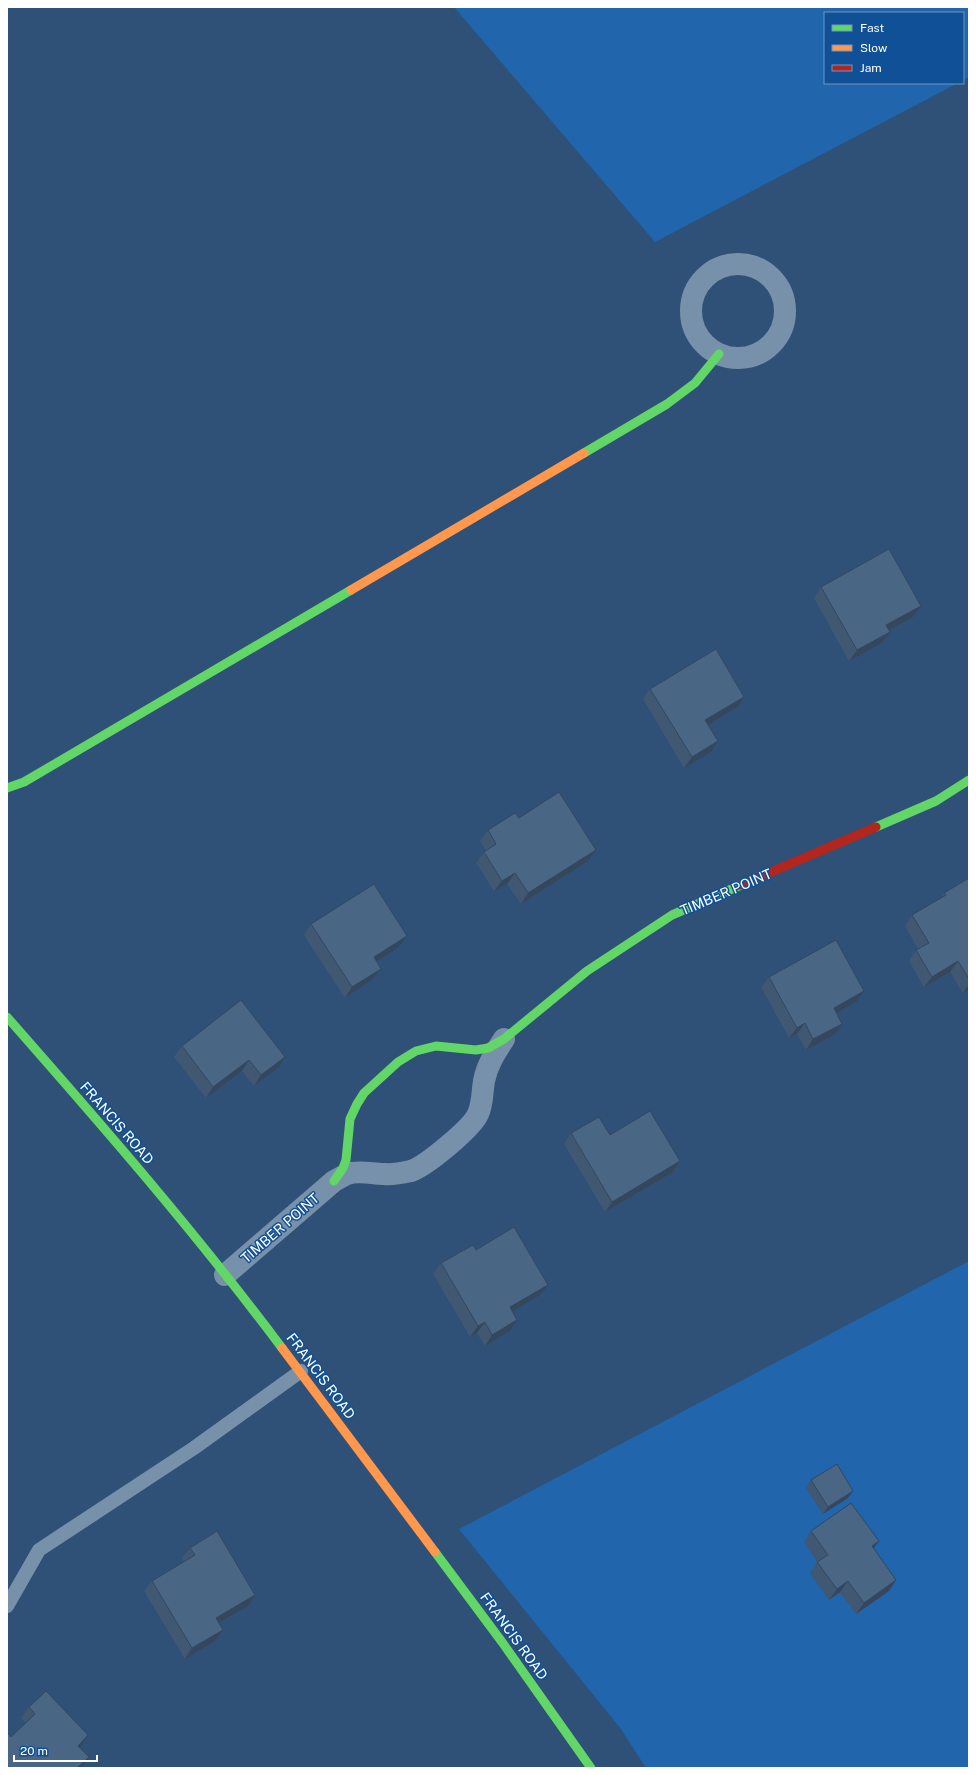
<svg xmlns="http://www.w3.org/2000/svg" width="976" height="1775" viewBox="0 0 976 1775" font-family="'Public Sans',sans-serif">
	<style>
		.green { fill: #2165ac }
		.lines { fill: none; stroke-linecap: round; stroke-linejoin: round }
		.lane { stroke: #7891aa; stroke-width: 14 }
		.street { stroke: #7891aa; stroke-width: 22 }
		.fast { stroke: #63d668; stroke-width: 9 }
		.slow { stroke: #ff974d; stroke-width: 9 }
		.jam { stroke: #b3261e; stroke-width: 9 }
		.wall { fill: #405872 }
		.shaded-wall { fill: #34475d }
		.building { fill: #4a6685; stroke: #34475d }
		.labels { text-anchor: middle; stroke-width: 3; stroke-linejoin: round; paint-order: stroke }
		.street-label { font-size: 14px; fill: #fff; stroke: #105096 }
	</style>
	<rect width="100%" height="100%" fill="#2f5177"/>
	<path class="green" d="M 454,7 L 969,7 L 969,77 L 963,80 L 963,13 L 825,13 L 825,83 L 958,83 L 655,242 Z
		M 969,1261 L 969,1768 L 646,1768 L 621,1729 L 459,1529 Z"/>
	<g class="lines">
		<path class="lane" d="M 7,1606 L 39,1550 L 194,1448 L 301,1371"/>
		<path class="street" d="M691 311a47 47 0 1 1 94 0a47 47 0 1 1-94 0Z
			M 225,1275 L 334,1181 C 338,1179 343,1176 347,1174 C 359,1170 372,1174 384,1174 C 393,1175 402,1173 411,1171 C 426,1166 472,1128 478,1114 C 483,1103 482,1092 484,1081 C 487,1065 495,1053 504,1039"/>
		<path class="fast" d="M 584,453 L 667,404 L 695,383 L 719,354
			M 7,788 L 24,782 L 351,590
			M 876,827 L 936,801 L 969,780
			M 7,1017 C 102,1125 196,1233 282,1348
			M 334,1181 L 343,1168 L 346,1160 L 350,1119 L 357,1104 L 364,1093 L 398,1062 L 416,1051 L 436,1046 L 476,1050 L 488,1048 L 504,1039 L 587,971 L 672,915 L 741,885
			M 435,1552 L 502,1642 L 591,1768"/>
		<path class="slow" d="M 351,590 L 584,453
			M 282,1348 L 435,1552"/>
		<path class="jam" d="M 741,885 L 876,827"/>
	</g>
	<path class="wall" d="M 821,587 L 921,606 L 913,617 L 889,630 L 890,632 L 882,643 L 849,661 L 814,598 Z
		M 650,689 L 737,707 L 708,725 L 711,752 L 684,768 L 643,699 Z
		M 519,818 L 588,861 L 521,904 L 507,884 L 494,891 L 476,863 L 484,852 L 486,851 L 480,841 L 488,830 Z
		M 969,878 L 969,989 L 963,993 L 950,972 L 924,987 L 909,961 L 916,950 L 918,949 L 905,926 L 912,915 L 941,898 L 944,893 Z
		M 311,924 L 407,936 L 399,947 L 376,961 L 381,969 L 373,979 L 345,998 L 304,935 Z
		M 769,977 L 856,1002 L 836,1013 L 834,1035 L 806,1050 L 797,1034 L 789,1038 L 761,987 Z
		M 241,1000 L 278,1068 L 254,1086 L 242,1071 L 206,1098 L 174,1057 L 182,1046 Z
		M 571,1133 L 610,1135 L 680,1161 L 673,1172 L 605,1212 L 564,1144 Z
		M 476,1250 L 540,1295 L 512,1312 L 510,1331 L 485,1346 L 477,1333 L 470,1337 L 433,1274 L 441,1263 Z
		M 811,1480 L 848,1498 L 823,1514 L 806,1488 Z
		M 811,1531 L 874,1548 L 896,1580 L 889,1591 L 856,1614 L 840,1592 L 829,1600 L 810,1573 L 817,1562 L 804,1542 Z
		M 190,1548 L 255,1595 L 248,1606 L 219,1623 L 223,1630 L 215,1641 L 185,1659 L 144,1591 L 152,1581 L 184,1561 L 182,1558 Z
		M 29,1707 L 88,1735 L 79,1747 L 81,1768 L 7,1768 L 7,1732 L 11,1737 L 26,1723 L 21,1718 Z"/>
	<path class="shaded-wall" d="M 921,606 L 913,617 L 878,636 L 886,625 Z
		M 890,632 L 882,643 L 849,661 L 857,650 Z
		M 744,697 L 737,707 L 698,731 L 705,720 Z
		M 718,741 L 711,752 L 684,768 L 692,757 Z
		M 596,850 L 588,861 L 521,904 L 528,893 Z
		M 515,873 L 507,884 L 494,891 L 502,881 Z
		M 407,936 L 399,947 L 366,968 L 374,957 Z
		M 958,961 L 950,972 L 924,987 L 932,977 Z
		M 381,969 L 373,979 L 345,998 L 352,987 Z
		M 969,984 L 969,989 L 963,993 Z
		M 864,991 L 856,1002 L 826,1019 L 834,1008 Z
		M 805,1023 L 797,1034 L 789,1038 L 797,1028 Z
		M 842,1024 L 834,1035 L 806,1050 L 813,1039 Z
		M 285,1057 L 278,1068 L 254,1086 L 261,1075 Z
		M 249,1060 L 242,1071 L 206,1098 L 213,1087 Z
		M 680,1161 L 673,1172 L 605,1212 L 612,1202 Z
		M 548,1285 L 540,1295 L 502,1318 L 510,1307 Z
		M 517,1320 L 510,1331 L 485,1346 L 492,1335 Z
		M 485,1322 L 477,1333 L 470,1337 L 478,1326 Z
		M 853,1491 L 848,1498 L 823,1514 L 828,1507 Z
		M 879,1541 L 871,1552 L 872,1546 Z
		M 896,1580 L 889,1591 L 856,1614 L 864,1603 Z
		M 848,1581 L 840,1592 L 829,1600 L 837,1589 Z
		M 255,1595 L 248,1606 L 208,1629 L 216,1618 Z
		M 223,1630 L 215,1641 L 185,1659 L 192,1648 Z
		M 88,1735 L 81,1746 L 70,1756 L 78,1746 Z
		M 89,1757 L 81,1768 L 77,1768 Z"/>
	<path class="building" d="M 889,549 L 921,606 L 886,625 L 890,632 L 857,650 L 821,587 Z
		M 716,649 L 744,697 L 705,720 L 718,741 L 692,757 L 650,689 Z
		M 559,792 L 596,850 L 528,893 L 515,873 L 502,881 L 484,852 L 496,844 L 488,830 L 515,813 L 519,818 Z
		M 969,878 L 969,979 L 958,961 L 932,977 L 916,950 L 929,943 L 912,915 L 946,895 L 944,893 Z
		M 374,884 L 407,936 L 374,957 L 381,969 L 352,987 L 311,924 Z
		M 836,940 L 864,991 L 834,1008 L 842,1024 L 813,1039 L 805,1023 L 797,1028 L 769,977 Z
		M 241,1000 L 285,1057 L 261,1075 L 249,1060 L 213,1087 L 182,1046 Z
		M 650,1111 L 680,1161 L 612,1202 L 571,1133 L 599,1117 L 610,1135 Z
		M 514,1227 L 548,1285 L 510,1307 L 517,1320 L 492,1335 L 485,1322 L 478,1326 L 441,1263 L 473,1245 L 476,1250 Z
		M 837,1464 L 853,1491 L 828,1507 L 811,1480 Z
		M 851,1503 L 879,1541 L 872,1546 L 896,1580 L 864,1603 L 848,1581 L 837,1589 L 817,1562 L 828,1555 L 811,1531 Z
		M 217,1531 L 255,1595 L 216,1618 L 223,1630 L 192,1648 L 152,1581 L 195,1555 L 190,1548 Z
		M 46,1691 L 88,1735 L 78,1746 L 89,1757 L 77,1768 L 7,1768 L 7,1750 L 8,1749 L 7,1748 L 7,1732 L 11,1737 L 35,1714 L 29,1707 Z"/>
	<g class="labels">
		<g class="street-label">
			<text transform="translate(726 892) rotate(-23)" y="5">TIMBER POINT</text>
			<text transform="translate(117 1123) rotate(49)" y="5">FRANCIS ROAD</text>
			<text transform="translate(280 1228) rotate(-41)" y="5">TIMBER POINT</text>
			<text transform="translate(321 1376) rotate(53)" y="5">FRANCIS ROAD</text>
			<text transform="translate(514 1636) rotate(54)" y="5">FRANCIS ROAD</text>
		</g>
	</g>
	<rect width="976" height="1775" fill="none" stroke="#ffffff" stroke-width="16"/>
	<rect x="824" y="12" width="140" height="72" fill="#105096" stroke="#7096c0"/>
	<rect x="832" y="25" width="20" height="6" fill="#63d668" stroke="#7096c0"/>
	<text x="860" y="32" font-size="12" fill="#ffffff">Fast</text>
	<rect x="832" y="45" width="20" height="6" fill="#ff974d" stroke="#7096c0"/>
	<text x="860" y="52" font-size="12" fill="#ffffff">Slow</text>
	<rect x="832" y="65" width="20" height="6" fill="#b3261e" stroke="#7096c0"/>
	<text x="860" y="72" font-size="12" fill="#ffffff">Jam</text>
	<path d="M14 1755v6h83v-6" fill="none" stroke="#ffffff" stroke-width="2"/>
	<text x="20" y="1755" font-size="12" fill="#ffffff" stroke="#105096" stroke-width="3" paint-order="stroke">20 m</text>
</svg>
